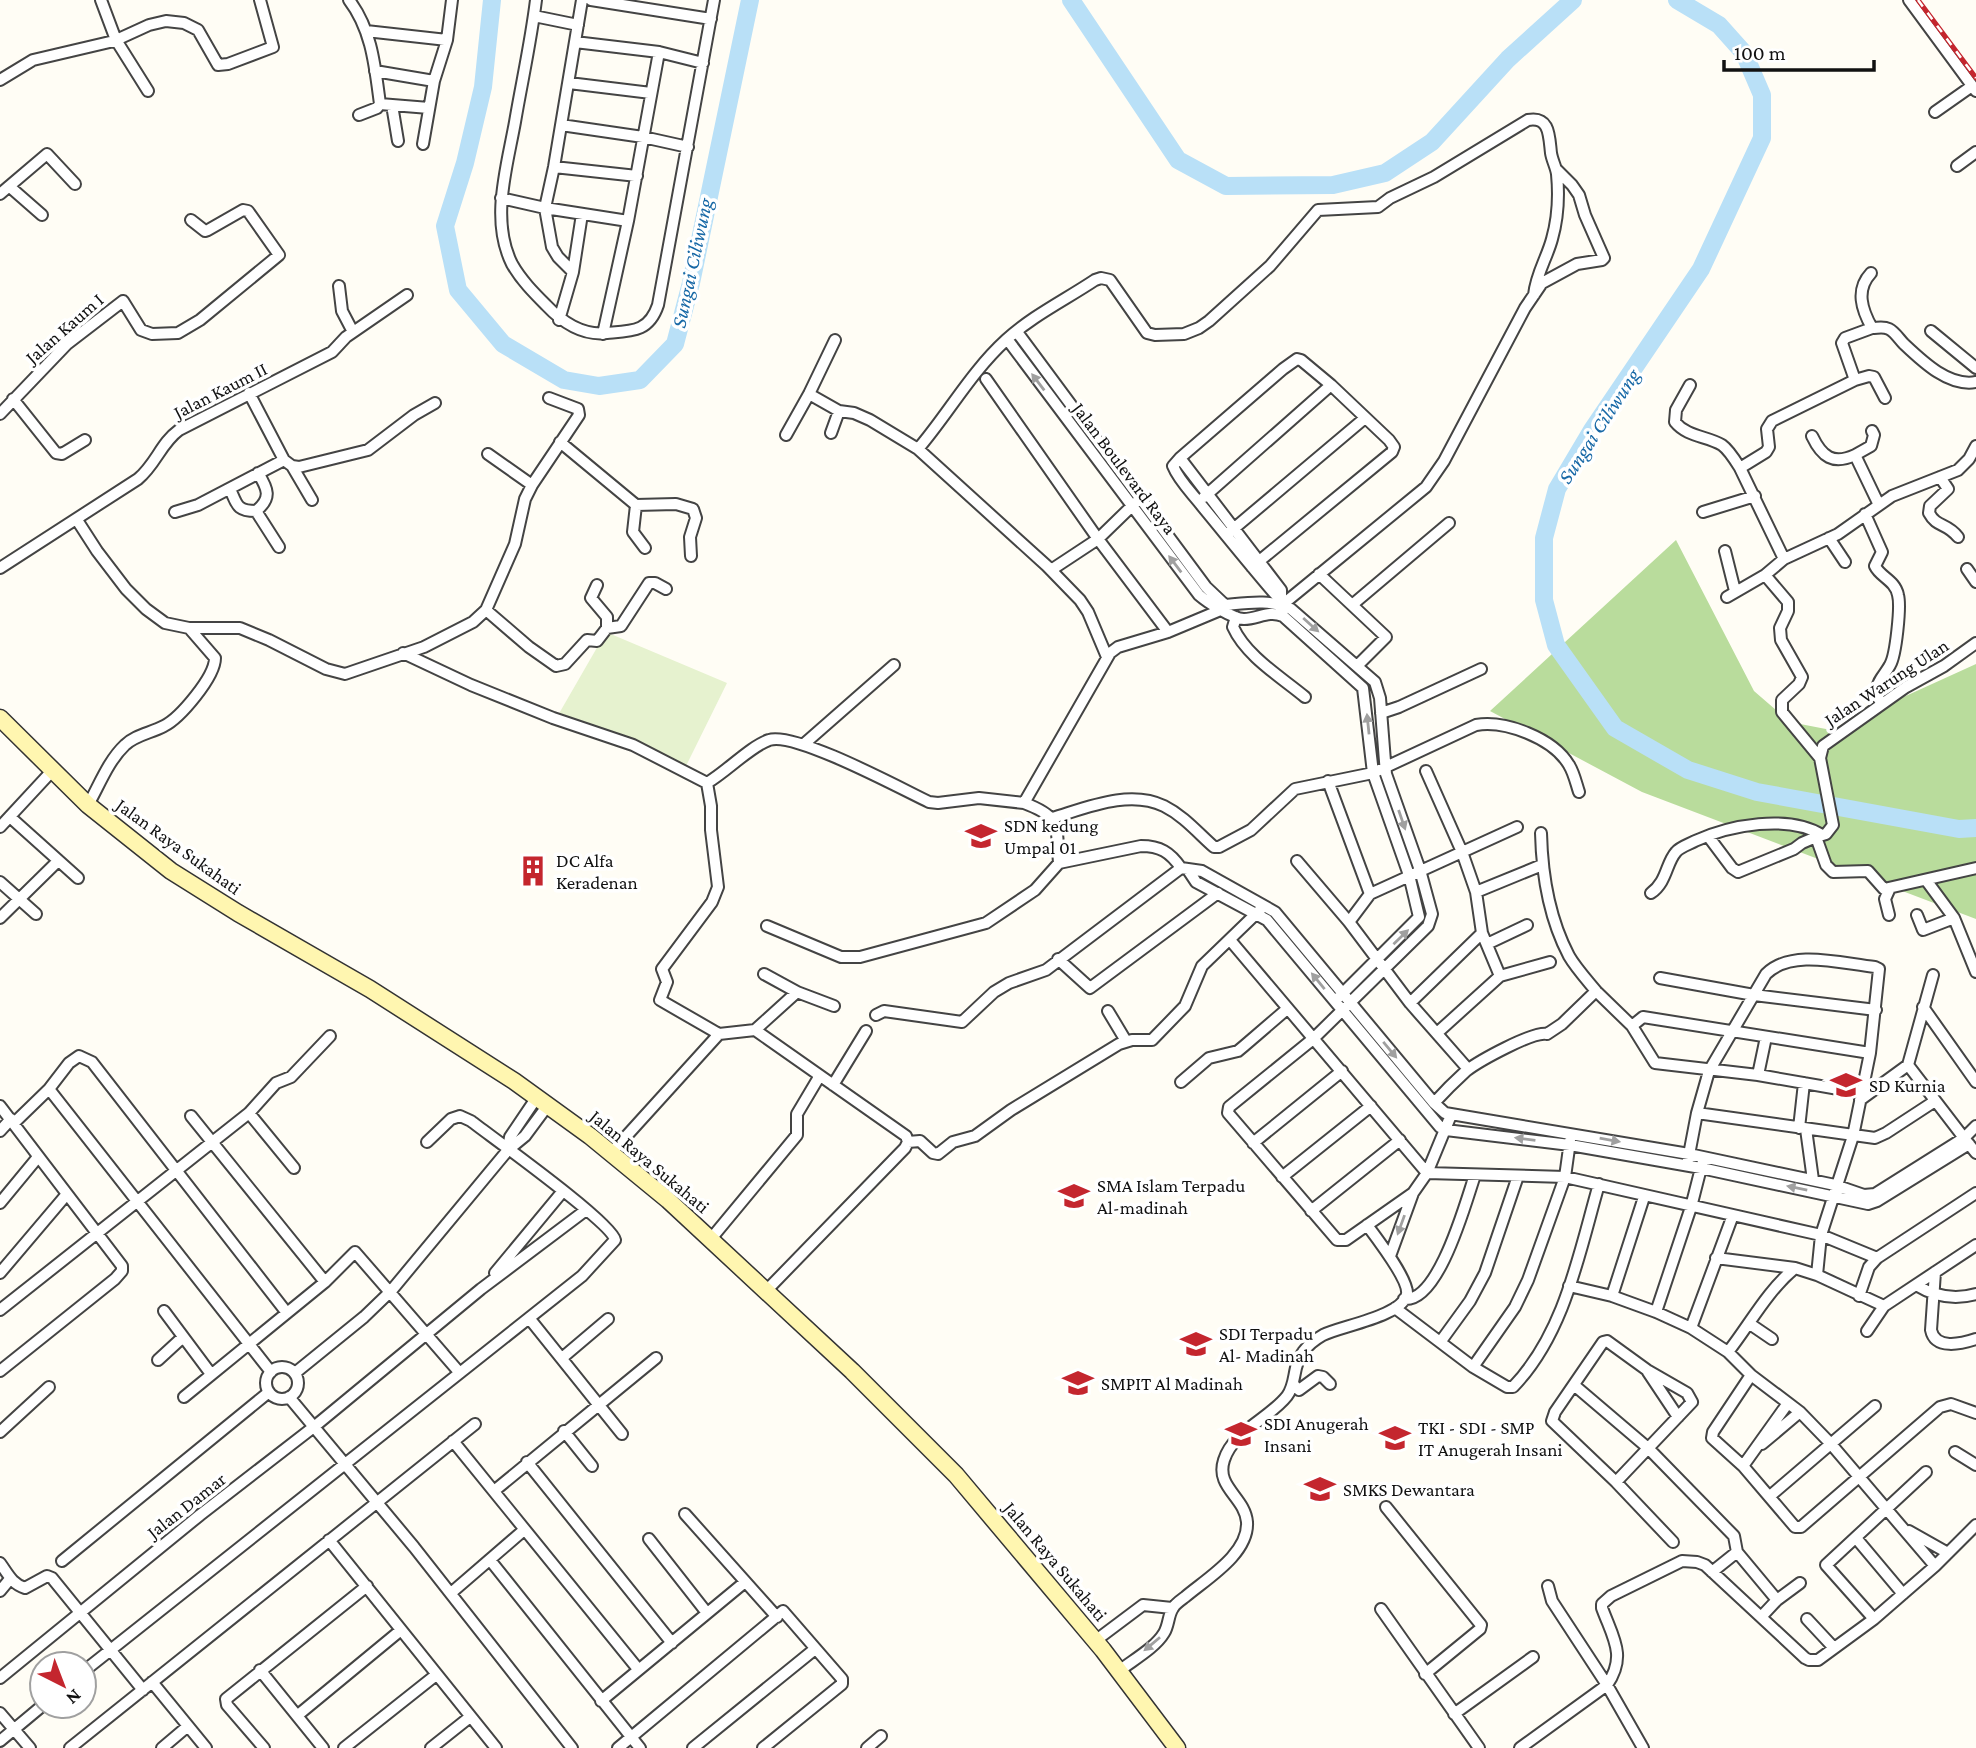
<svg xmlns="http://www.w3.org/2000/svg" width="1976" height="1748" viewBox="0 0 1976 1748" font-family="'Crimson Pro',serif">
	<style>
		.forest { fill: #b9dc9c }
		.pitch { fill: #e6f2cf }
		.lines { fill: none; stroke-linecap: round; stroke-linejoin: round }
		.river { stroke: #b9e0f7; stroke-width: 18 }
		.minor-casing { stroke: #444; stroke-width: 14 }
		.secondary-casing { stroke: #333; stroke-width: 19 }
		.minor { stroke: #fff; stroke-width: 10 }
		.secondary { stroke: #fff6b0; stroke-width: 16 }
		.rail-casing { stroke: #c4262e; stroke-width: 5 }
		.rail { stroke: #fff; stroke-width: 2.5; stroke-dasharray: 8; stroke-linecap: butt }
		.oneway { fill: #a0a0a0 }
		.labels { text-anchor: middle; stroke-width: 7; stroke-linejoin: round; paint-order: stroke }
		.street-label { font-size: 19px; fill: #111; stroke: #fff }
		.poi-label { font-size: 19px; fill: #111; stroke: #fff; text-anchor: start }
		.water-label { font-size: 21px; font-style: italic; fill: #1768a6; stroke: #fff }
	</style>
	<rect width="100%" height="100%" fill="#fffdf5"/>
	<path class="forest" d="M 1676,540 L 1754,691 L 1790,722 L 1831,730 L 1976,664 L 1976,919 L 1642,792 L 1490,711 Z"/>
	<path class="pitch" d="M 606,632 L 727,683 L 686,766 L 654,749 L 557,717 Z"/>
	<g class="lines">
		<path class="river" d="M 492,0 L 483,87 L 465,163 L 445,226 L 458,290 L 503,344 L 564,380 L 599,386 L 640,380 L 675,344 L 691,283 L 750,0
			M 1071,0 L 1178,160 L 1226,186 L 1333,185 L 1385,173 L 1432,142 L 1508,59 L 1573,0
			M 1677,0 L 1719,25 L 1744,53 L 1762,95 L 1762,138 L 1701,269 L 1592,430 L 1557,489 L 1544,538 L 1544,600 L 1556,645 L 1615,728 L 1688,770 L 1757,792 L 1959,829 L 1976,828"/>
		<g class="minor-casing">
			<path id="minor" d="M 101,0 L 116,40 L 148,91
				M 349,0 C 372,30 375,67 380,104 L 377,108 L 359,115
				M 536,0 C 531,41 522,81 515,122 C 507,167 490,220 512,264 C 521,280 534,293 546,305 C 562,322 582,336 607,333 C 632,331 649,332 658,305 L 714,0
				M 591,0 L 711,19
				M 1909,0 L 1976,91
				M 534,16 L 578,25
				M 366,31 L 447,40
				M 575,42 L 659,52 L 703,63
				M 375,71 L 434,81 L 447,40 L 452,0
				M 0,80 L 33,60 L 114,41 L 149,25 L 166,21 L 184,23 L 198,30 L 218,65 L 228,64 L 273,47 L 260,0
				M 569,83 L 651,93
				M 380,104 L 429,108
				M 392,105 L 398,141
				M 1935,112 L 1972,86
				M 561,125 L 643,137 L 688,147
				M 423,144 L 434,81
				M 1957,166 L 1976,152
				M 554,167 L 637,176
				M 10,187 L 42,215
				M 0,194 L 47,154 L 75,184
				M 501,198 L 545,208 L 628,221
				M 573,272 L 558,257 L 552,247 L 545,208 L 554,167 L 582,0
				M 339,286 L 342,311 L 353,332
				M 559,320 L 573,272 L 582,214
				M 1872,328 C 1878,328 1883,326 1889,329 C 1895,332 1899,339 1904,344 C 1923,362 1949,387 1976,382
				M 1931,331 L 1976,368
				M 1017,332 L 1206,587 L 1225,605
				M 603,334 L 628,221 L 659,52
				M 1007,339 L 1199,595 C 1207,602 1233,619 1244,619 C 1258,619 1268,610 1283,616 L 1363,688 L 1373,773 L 1409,875 L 1419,917 L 1339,997
				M 986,379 L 1098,539 L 1168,632
				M 1855,380 L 1869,376 L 1874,377 L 1885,398
				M 1690,385 L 1676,410 L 1675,422 C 1687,437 1707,436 1722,445 C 1729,450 1735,460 1740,468
				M 249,393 L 284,460 L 292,466 L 299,467 L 368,450 L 414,415 L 435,403
				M 809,394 L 839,411 L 854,413 L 870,420 L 918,449 C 948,414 971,372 1006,340 C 1032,316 1065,300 1095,280 L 1101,278 L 1110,280 L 1147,333 L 1155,335 L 1184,334 L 1199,328 L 1209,321 L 1270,266 L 1318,210 L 1378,207 L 1390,198 L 1434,177 L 1528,120 C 1550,116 1549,136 1551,153 C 1552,160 1556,167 1557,174 C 1559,195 1558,218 1552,239 C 1547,258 1536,274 1534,295
				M 13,399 L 56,453 L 62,454 L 85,440
				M 0,414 L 67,344 L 123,301 L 141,330 L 152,334 L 178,333 L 200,320 L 279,255 L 248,211 L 243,210 L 208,230 L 205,231 L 191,220
				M 1872,431 L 1874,435 L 1871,446 L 1855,455 L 1879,505
				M 831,433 L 839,411
				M 786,435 L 809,394 L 835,340
				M 1812,436 C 1822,457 1833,465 1855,455
				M 560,442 L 636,505 L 676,504 L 693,509 L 696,518 L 690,537 L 691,556
				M 918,449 L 1047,566 L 1080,600 L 1088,612 L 1107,657
				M 488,454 L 532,485
				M 1180,458 L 1281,590 L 1281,599
				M 292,466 L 312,500
				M 258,473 C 268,489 272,498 256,511 L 279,547
				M 1940,477 L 1948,489 L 1930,506 L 1929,513 C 1937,528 1946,522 1958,537
				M 230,489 C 237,504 236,511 256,511
				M 1204,497 L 1331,385
				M 636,505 L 633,532 L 645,548
				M 175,512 L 198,505 L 284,460
				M 1703,512 L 1755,496
				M 1865,514 L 1882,552 L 1875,566 C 1880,577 1895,580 1898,595 C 1901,606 1896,655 1890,665 C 1886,673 1877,681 1877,689 C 1876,695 1879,700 1882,704
				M 77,520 L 97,551 L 126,589 L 146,609 L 165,623 L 189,628 L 240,628 L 269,640 L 326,669 L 345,674 L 424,647 L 473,622 L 486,610 L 515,544 L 525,499 L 532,485 L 579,415 L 578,409 L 549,398
				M 1231,531 L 1365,418
				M 1829,538 L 1845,562
				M 1725,551 L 1735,591
				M 1784,559 L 1740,468 L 1766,452 L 1769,447 L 1767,429 L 1772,421 L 1855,380 L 1842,343 L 1845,338 L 1872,328 C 1862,310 1855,290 1871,273
				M 1252,567 L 1392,452 L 1394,447 L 1389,440 L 1331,385 L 1301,360 L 1297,359 L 1283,369 L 1180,458 L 1173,466 C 1179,481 1192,493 1202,506 C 1226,535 1250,565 1275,594 L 1280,595
				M 0,568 L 138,479 C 156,464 161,443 179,430 L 332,352 L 346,337 L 407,295
				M 1967,569 L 1976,582
				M 1051,570 L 1098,539 L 1135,503
				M 1319,574 L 1386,637 L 1357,666
				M 1765,575 L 1788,602 L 1788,611 L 1780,628 L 1781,640 L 1802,677 L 1799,684 L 1782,700 L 1782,712 L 1820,758
				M 597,585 L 591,598 L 607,617 L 607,628
				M 1727,597 L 1765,575 L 1784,559 L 1838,534 L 1892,496 L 1958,470 L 1969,459 L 1976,446
				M 1225,605 C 1247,603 1271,599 1291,609 L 1375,682 L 1380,698 L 1386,774 L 1420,870 L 1432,914 L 1428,926 L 1313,1039 L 1229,1107 L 1228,1113 L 1337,1240 L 1346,1240 L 1413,1193
				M 1282,605 L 1426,487 L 1444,461 L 1525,308 L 1542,283 L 1577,264 L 1602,260 L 1604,258 L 1585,215 L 1579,195 L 1572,185 L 1557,170
				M 1352,605 L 1449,523
				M 486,610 L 529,647 L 556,666 L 565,664 L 587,640 L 597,641 L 607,628 L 621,626 L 649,583 L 655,583 L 666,589
				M 1236,617 L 1233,627 C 1246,656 1281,677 1305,697
				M 1976,643 L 1944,666 L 1906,687 L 1823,746 L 1820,758 L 1833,825 L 1826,834 L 1816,837 L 1826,865 L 1833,872 L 1868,871 L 1884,889 L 1976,868
				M 403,653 L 471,685 L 553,718 L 633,745 L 707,783
				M 1381,713 L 1399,707 L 1481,669
				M 804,744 L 894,665
				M 1426,771 L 1462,852 L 1476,892 L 1482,933 L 1500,976
				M 1328,781 L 1370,894
				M 1024,803 C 1062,817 1056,826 1059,863
				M 88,805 C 99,786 108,761 125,745 C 135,735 151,733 164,726 C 180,718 215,677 215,658 L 189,628
				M 10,817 L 78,878
				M 1052,818 C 1086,808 1129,789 1164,806 C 1184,816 1198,833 1214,847 L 1219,847 L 1251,830 L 1295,789 L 1373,773 L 1476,725 C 1505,720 1553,738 1569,765 C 1574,773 1576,783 1579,792
				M 0,827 L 52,771
				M 1541,833 C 1542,875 1549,918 1569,956 C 1576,968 1587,980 1596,991
				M 1708,836 L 1732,868 L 1738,872 L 1794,849 L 1802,843 L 1816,837
				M 1297,861 L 1349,922 L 1410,1003 L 1468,1069
				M 1188,870 L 1196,882 L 1267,920 L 1440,1127 L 1446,1130 L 1570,1145 L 1701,1168 L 1868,1204 L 1877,1201 L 1969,1144
				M 1926,880 L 1954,918 L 1976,972
				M 0,882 L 36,914
				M 1476,892 L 1542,865
				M 1651,893 C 1667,882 1666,863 1676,852 C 1680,847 1690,844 1695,841 C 1730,825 1788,814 1822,835
				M 1889,915 L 1885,899 L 1890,888
				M 1917,915 L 1923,930 L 1954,918
				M 0,918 L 58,861
				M 1349,922 L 1370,894 L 1517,827
				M 767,926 L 841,957 L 860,957 L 986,923 L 1035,890 L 1059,863 L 1141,846 C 1160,846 1170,852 1181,868
				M 1230,940 L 1427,1173 L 1565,1177 L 1821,1235 L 1877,1258
				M 1487,944 L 1527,925
				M 1058,959 L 1090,988 L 1218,893
				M 1660,978 L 1754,995 L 1876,1010
				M 797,992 L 834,1006
				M 1410,1003 L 1482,933
				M 1923,1007 L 1976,1082
				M 1108,1011 L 1126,1041
				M 876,1015 L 884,1011 L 962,1022 L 994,992 L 1009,983 L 1046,970 L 1181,868 L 1202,871 L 1275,912 L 1434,1103 L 1445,1113 L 1689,1154 L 1835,1185 L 1864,1195 L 1875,1194 L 1964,1138 L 1908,1065 L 1860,1100
				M 1632,1026 L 1643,1017 L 1870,1053
				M 755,1030 L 797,992 L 764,974
				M 1437,1033 L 1500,976 L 1550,962
				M 1908,1065 L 1933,975
				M 1758,1075 L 1766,1037
				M 1181,1082 L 1209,1058 L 1238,1051 L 1244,1046 L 1287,1009
				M 833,1085 L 866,1031
				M 49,1089 L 69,1063 L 79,1056 L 92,1062 L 287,1313
				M 1434,1103 C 1444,1092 1455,1081 1466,1071 C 1479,1061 1533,1031 1547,1034 L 1562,1024 L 1596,991 L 1632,1026 L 1655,1063 L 1758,1075 L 1861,1093
				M 0,1106 L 122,1266 L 122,1271 L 115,1279 L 0,1371
				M 249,1113 L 294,1168
				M 1697,1113 L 1875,1138 L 1886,1133 L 1935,1101
				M 191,1116 L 325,1282
				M 14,1123 L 49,1089 L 271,1372
				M 1976,1126 L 1964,1138 L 1976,1153
				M 1799,1128 L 1804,1083
				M 1806,1129 L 1813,1180
				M 0,1131 L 11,1119
				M 908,1142 L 920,1141 L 933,1153 L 938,1154 L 953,1142 L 975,1136 L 1011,1110 L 1119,1044 L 1132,1040 L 1152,1040 L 1185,1006 L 1202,966 L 1261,909
				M 1253,1143 L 1342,1071
				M 508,1150 L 510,1137 L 537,1097
				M 611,1153 L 719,1034
				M 1688,1160 L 1697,1113 L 1709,1071 L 1766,974 C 1792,948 1843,964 1875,967 L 1879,969 L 1870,1053 L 1853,1136 L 1821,1235 L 1817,1275 L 1884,1306
				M 1282,1177 L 1371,1106
				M 0,1203 L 38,1157
				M 1311,1211 L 1400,1140
				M 710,1240 L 797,1135 L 797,1114 L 819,1077
				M 1390,1256 L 1413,1193 L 1427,1173 L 1451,1115
				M 1716,1258 L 1795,1268 L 1817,1275
				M 1935,1272 L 1931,1330 C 1935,1350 1961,1344 1976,1339
				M 0,1273 L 67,1194
				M 495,1273 L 563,1191
				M 1916,1285 C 1934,1296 1955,1300 1976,1294
				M 1569,1286 L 1612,1296 L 1656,1312 L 1691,1328 L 1728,1352 L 1751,1375 L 1800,1412 L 1831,1444 L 1935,1566
				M 766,1291 L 905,1148 L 908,1142 L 906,1136 L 755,1030 L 719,1034 L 660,1000 L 667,982 L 662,969 L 712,902 L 718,887 L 711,830 L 711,806 L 707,783 C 726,772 751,746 769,740 C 794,731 900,788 929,802 L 938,803 L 979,798 L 1024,803 L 1110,653 L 1118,647 L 1168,632 L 1223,609 L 1225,605
				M 1612,1296 L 1644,1197
				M 1859,1296 L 1869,1267 L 1877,1258 L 1976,1193
				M 1404,1299 C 1439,1303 1466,1201 1475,1175
				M 1395,1308 L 1473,1367 L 1507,1387 L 1513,1387 C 1565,1333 1579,1253 1599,1184
				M 0,1310 L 249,1113 L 276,1083 L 291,1077 L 330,1036
				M 164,1311 L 211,1374
				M 1656,1312 L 1691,1207 L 1702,1164
				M 529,1318 L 622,1434
				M 1750,1324 L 1772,1339
				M 1691,1328 L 1733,1215
				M 1867,1331 L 1884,1306 L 1976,1245
				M 1441,1341 L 1470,1301 L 1485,1273 L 1518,1176
				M 1607,1341 L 1647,1370 L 1687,1393 L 1692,1402 L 1616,1482 L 1552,1421 L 1555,1412 L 1603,1342 Z
				M 1728,1352 C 1750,1324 1767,1291 1795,1268
				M 562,1358 L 608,1319
				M 158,1360 L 183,1337
				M 1473,1367 L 1515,1307 L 1528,1280 L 1565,1177 L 1570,1141
				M266 1383a16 16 0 1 1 32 0a16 16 0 1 1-32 0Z
				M 1648,1372 L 1678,1417
				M 295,1373 L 364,1317 L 391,1291 L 508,1150 L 525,1136 L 548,1105
				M 1751,1375 L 1713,1432 L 1712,1438 L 1743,1466 L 1795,1527 L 1801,1527 L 1940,1407 L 1951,1404 L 1976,1413
				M 1293,1384 L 1299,1390 L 1318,1376 L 1323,1377 L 1330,1384
				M 1574,1385 L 1648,1448 L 1734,1536 L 1737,1552 L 1712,1572
				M 184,1397 L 325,1282 L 355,1252 L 459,1372
				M 289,1397 L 414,1547 L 572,1748
				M 564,1431 L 592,1466
				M 0,1432 L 49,1387
				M 453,1441 L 638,1669
				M 1762,1444 L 1800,1412
				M 1955,1452 L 1976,1465
				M 527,1462 L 672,1643
				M 1743,1466 L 1788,1403
				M 1616,1482 L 1673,1542
				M 494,1491 L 656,1358
				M 1770,1496 L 1875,1406
				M 1386,1507 L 1481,1625 L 1480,1629 L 1425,1674
				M 685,1514 L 777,1617
				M 1909,1531 L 1948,1553
				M 1856,1538 L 1903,1594
				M 649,1539 L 707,1613
				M 329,1540 L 496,1748
				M 1737,1552 L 1777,1600 L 1761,1617
				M 490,1560 L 640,1748
				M 62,1561 L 269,1392
				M 0,1563 C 8,1574 12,1584 25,1588 L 47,1576 L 52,1578 L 143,1690
				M 1548,1586 L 1552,1601 L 1607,1685 L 1643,1748
				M 0,1591 L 10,1579
				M 451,1593 L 524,1530
				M 1777,1600 L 1800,1583
				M 1381,1609 L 1479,1748
				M 1807,1619 L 1834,1648
				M 1874,1619 L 1826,1565 L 1926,1472
				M 1095,1641 L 1143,1605 L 1172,1608
				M 260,1670 L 323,1748
				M 84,1671 L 582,1276 L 615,1240 C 612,1223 493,1138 471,1121 L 460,1116 L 451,1119 L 427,1142
				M 1119,1671 C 1133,1660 1155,1648 1164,1633 C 1169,1625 1168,1615 1173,1608 C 1175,1604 1181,1600 1185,1597 C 1206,1579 1249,1554 1247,1522 C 1245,1497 1215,1487 1224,1460 C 1233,1431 1269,1419 1287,1396 C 1297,1383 1292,1366 1303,1352 C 1308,1345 1316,1339 1323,1335 C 1341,1326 1403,1316 1407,1294 C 1409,1280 1376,1237 1367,1225
				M 0,1678 L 200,1515 L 315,1426 L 481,1289 L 586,1210
				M 152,1682 L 206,1748
				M 601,1701 L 745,1582
				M 0,1713 L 30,1748
				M 1454,1714 L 1533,1657
				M 298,1715 L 401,1630
				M 0,1741 L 42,1706
				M 70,1748 L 475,1424
				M 162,1748 L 188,1726
				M 264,1748 L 227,1705 L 226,1699 L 367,1586
				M 344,1748 L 436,1675
				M 431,1748 L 470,1717
				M 618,1748 L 783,1611 L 842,1679 L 842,1684 L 763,1748
				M 693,1748 L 815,1649
				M 867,1748 L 881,1736
				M 1520,1748 L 1607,1685 C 1627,1656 1613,1638 1602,1608 L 1602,1604 L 1611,1596 L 1682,1561 L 1697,1562 L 1705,1565 L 1805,1658 L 1809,1660 L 1818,1660 L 1874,1619 L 1935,1566 L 1976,1525"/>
		</g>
		<g class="secondary-casing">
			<path id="secondary" d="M 0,718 L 88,805 L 171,871 L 238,913 L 370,989 L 514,1081 L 590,1136 L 668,1200 L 852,1371 L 956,1475 L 1103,1650 L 1177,1748"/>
		</g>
		<use href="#minor" class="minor"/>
		<use href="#secondary" class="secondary"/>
		<g class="rail-casing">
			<path id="rail" d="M 1918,0 L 1976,78"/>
		</g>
		<use href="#rail" class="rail"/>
	</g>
	<defs><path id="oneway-solid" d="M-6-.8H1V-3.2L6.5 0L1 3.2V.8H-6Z" transform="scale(1.75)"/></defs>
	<g class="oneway">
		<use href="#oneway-solid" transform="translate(1038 382) rotate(-127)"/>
		<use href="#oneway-solid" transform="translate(1175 564) rotate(-127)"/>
		<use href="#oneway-solid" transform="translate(1311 625) rotate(42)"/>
		<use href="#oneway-solid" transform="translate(1368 724) rotate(-96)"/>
		<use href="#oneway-solid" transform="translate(1402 820) rotate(71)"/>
		<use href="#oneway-solid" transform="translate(1401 937) rotate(-44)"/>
		<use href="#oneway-solid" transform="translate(1318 981) rotate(-129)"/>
		<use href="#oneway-solid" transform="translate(1390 1050) rotate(50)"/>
		<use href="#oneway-solid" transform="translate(1525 1139) rotate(-173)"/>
		<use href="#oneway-solid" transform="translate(1610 1140) rotate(10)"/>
		<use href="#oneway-solid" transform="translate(1797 1188) rotate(-168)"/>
		<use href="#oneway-solid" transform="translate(1401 1225) rotate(110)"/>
		<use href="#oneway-solid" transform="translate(1152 1644) rotate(140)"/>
	</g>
	<defs>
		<g id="school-bare" transform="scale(2.415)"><path d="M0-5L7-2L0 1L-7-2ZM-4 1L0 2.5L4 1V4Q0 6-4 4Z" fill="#c4262e" stroke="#fff" stroke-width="2.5" paint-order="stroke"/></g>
		<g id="building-bare" transform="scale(2.415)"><path d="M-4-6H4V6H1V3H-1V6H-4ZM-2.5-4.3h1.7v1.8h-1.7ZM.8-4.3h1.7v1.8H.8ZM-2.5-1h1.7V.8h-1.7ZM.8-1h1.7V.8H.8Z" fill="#c4262e" stroke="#fff" stroke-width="2.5" paint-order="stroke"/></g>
	</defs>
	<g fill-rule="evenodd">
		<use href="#school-bare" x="981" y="836"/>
		<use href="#building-bare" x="533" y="871"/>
		<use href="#school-bare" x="1846" y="1085"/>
		<use href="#school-bare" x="1074" y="1196"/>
		<use href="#school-bare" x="1196" y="1344"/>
		<use href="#school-bare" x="1078" y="1383"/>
		<use href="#school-bare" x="1241" y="1434"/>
		<use href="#school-bare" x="1395" y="1438"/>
		<use href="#school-bare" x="1320" y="1489"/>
	</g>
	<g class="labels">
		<g class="street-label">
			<text transform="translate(64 328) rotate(-41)" y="7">Jalan Kaum I</text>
			<text transform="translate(220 390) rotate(-27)" y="7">Jalan Kaum II</text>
			<text transform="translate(1125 468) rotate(53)" y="7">Jalan Boulevard Raya</text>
			<text transform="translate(1886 682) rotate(-33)" y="7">Jalan Warung Ulan</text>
			<text transform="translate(179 846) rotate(36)" y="7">Jalan Raya Sukahati</text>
			<text transform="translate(650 1161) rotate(40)" y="7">Jalan Raya Sukahati</text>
			<text transform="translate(186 1505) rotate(-38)" y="7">Jalan Damar</text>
			<text transform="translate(1056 1561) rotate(50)" y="7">Jalan Raya Sukahati</text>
		</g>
		<g class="poi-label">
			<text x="1004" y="832">SDN kedung<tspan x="1004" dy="22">Umpal 01</tspan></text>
			<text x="556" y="867">DC Alfa<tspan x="556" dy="22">Keradenan</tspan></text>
			<text x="1869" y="1092">SD Kurnia</text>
			<text x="1097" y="1192">SMA Islam Terpadu<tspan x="1097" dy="22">Al-madinah</tspan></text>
			<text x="1219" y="1340">SDI Terpadu<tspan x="1219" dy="22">Al- Madinah</tspan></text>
			<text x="1101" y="1390">SMPIT Al Madinah</text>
			<text x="1264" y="1430">SDI Anugerah<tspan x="1264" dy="22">Insani</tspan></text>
			<text x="1418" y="1434">TKI - SDI - SMP<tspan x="1418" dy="22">IT Anugerah Insani</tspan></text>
			<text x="1343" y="1496">SMKS Dewantara</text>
		</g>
		<g class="water-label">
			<text transform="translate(692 263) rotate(-78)" y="7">Sungai Ciliwung</text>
			<text transform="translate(1599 426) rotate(-57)" y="7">Sungai Ciliwung</text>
		</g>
	</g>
	<g transform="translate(63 1685) rotate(138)"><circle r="33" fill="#ffffff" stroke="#a0a0a0" stroke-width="2"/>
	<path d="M0-5L12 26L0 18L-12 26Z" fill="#c4262e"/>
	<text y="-10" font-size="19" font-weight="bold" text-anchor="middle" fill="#111111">N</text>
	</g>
	<path d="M1724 60v10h150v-10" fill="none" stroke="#111111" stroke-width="3.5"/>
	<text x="1734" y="60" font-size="21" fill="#111111" stroke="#ffffff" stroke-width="5" paint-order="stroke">100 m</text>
</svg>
